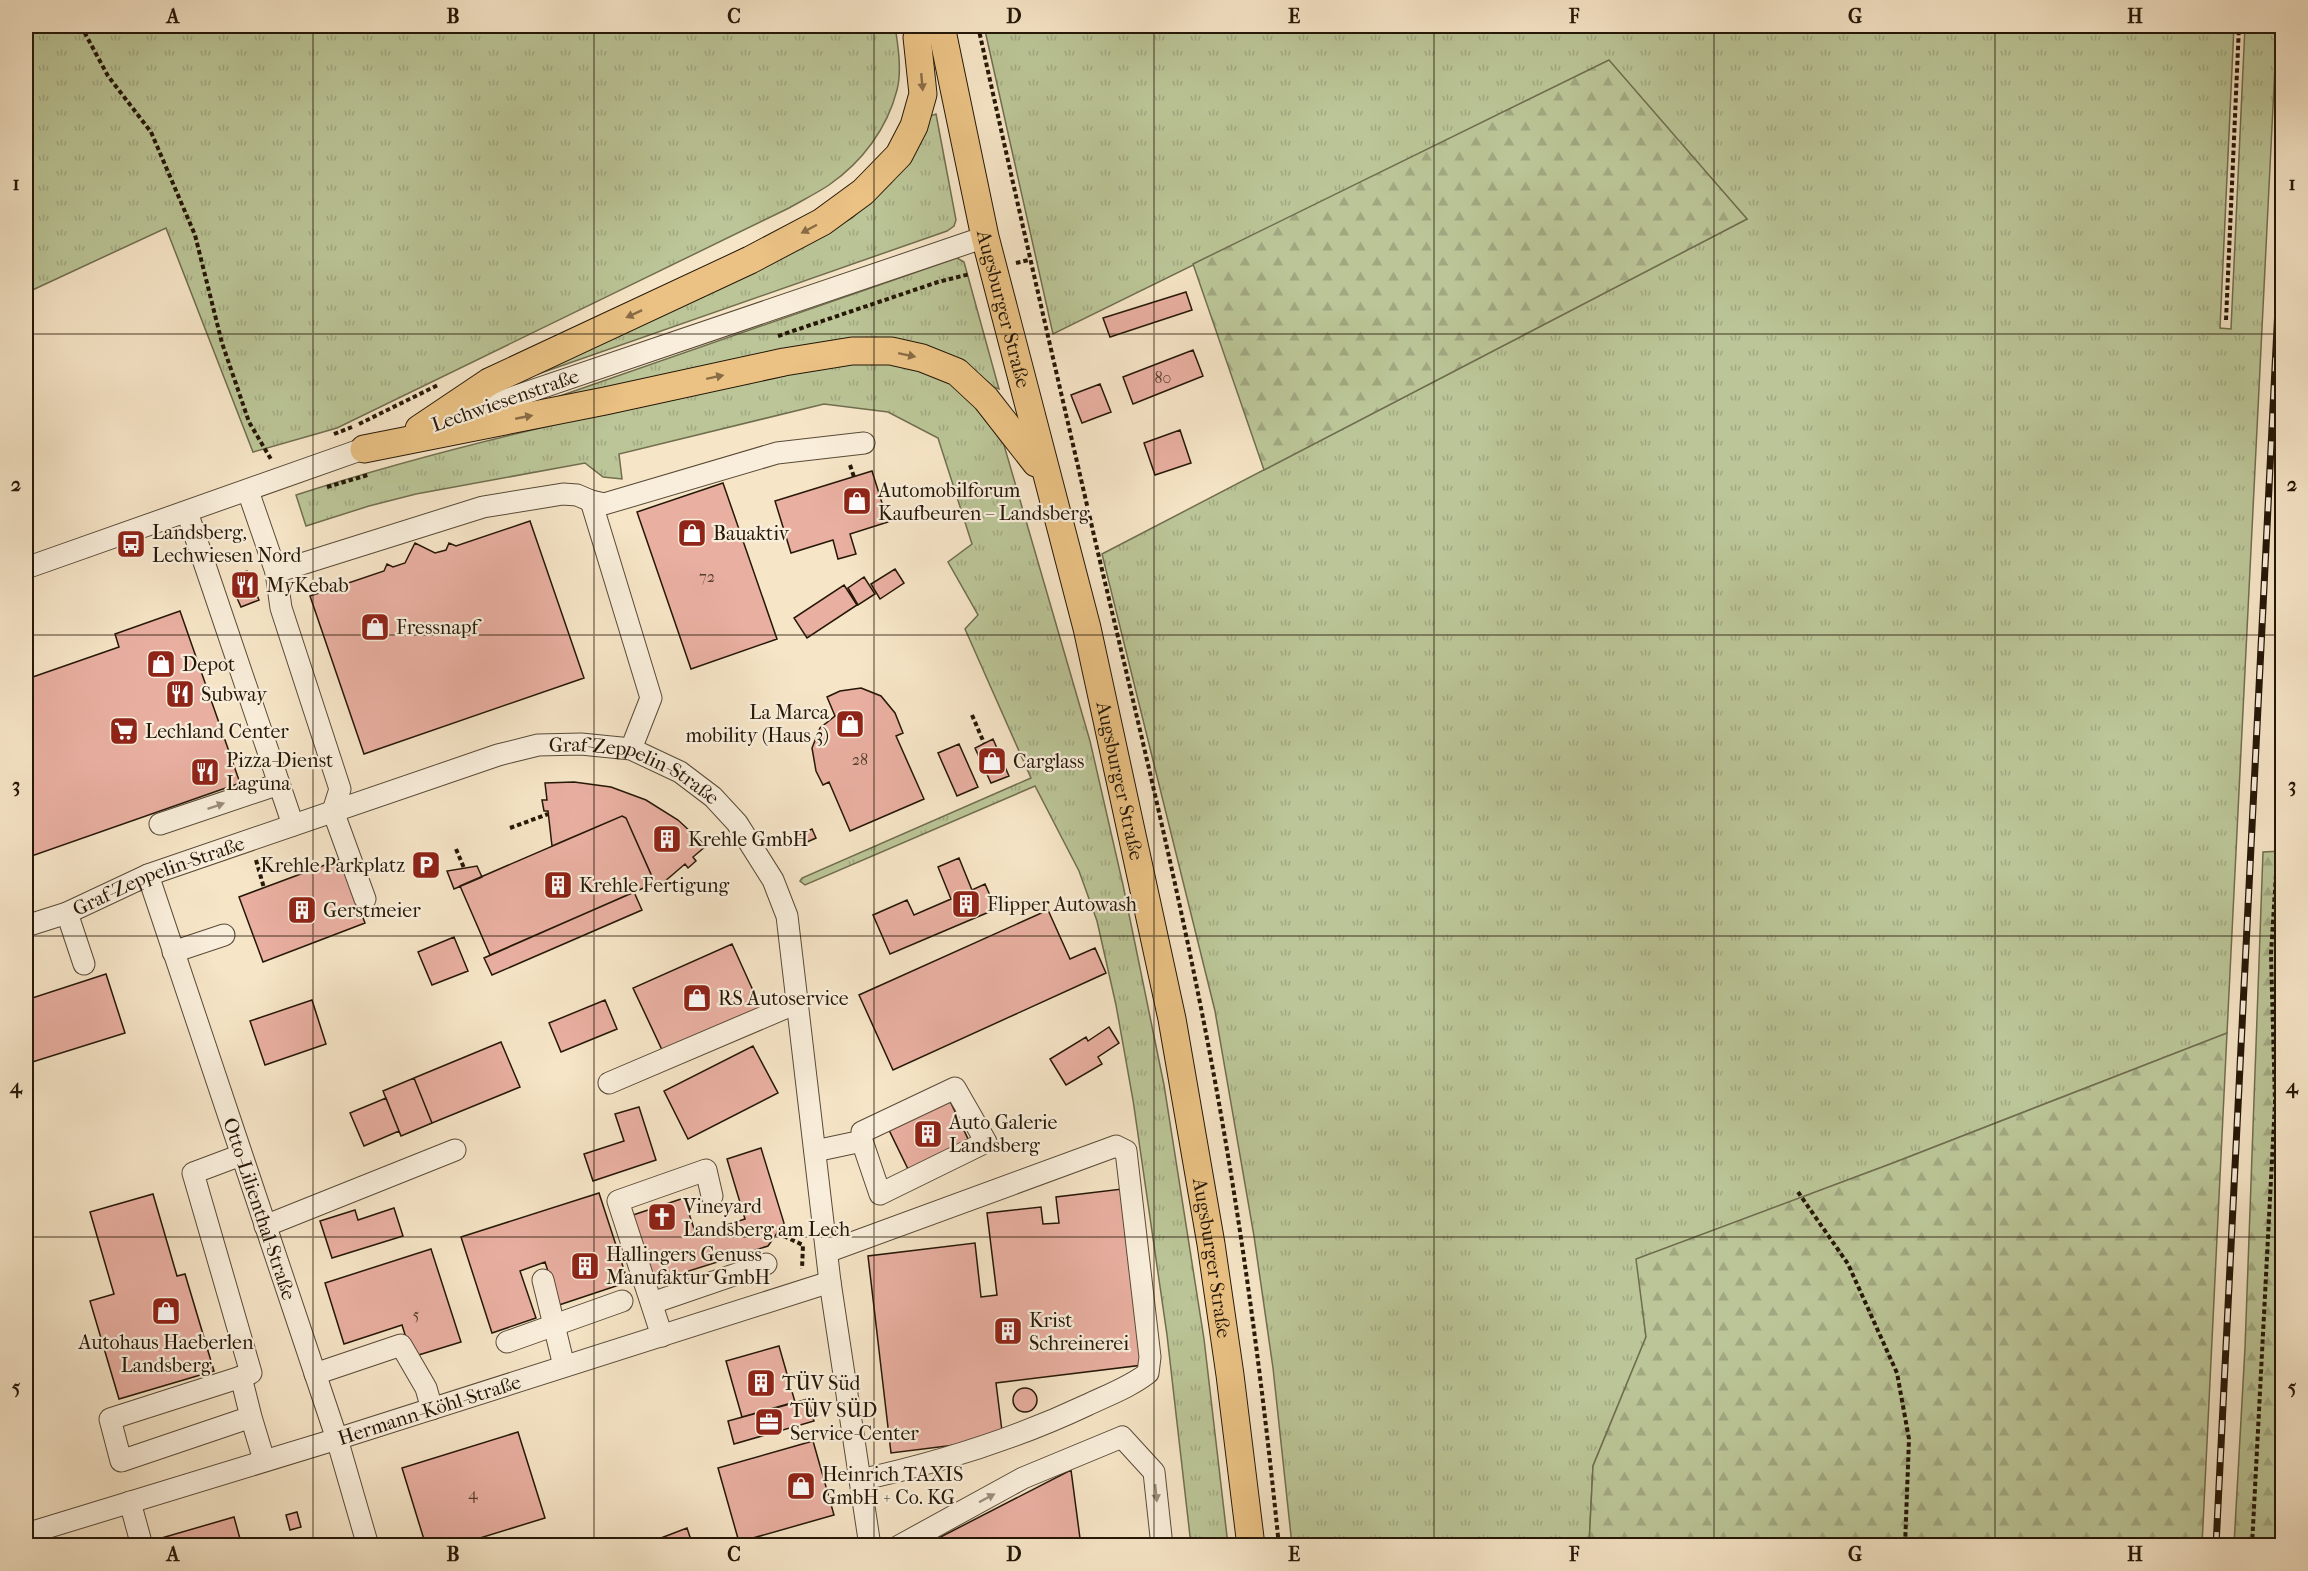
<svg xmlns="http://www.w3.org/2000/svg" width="2308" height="1571" viewBox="0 0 2308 1571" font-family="'IM FELL French Canon',serif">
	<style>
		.grass { fill: url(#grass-tufts); stroke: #706e4f; stroke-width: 1.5 }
		.forest { fill: url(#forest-firs); stroke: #706e4f; stroke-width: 1.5 }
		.building { fill: #e9afa1; stroke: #251707; stroke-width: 1.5 }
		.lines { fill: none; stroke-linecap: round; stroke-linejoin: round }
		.minor-casing { stroke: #594a37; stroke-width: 23 }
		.major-casing { stroke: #251707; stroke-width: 29 }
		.path { stroke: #251707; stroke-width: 4; stroke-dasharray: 4.5 3; stroke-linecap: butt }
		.minor { stroke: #f9eedb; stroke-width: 21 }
		.major { stroke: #ebc284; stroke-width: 27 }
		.rail-casing { stroke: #251707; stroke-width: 7 }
		.rail { stroke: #f9eedb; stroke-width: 4.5; stroke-dasharray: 14; stroke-linecap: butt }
		.oneway { fill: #886c46 }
		.oneway2 { fill: #9a8d7c }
		.grid { fill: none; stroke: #251707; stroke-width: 1.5; stroke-opacity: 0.55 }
		.labels { text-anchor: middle; stroke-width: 4.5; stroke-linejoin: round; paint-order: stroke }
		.number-label { font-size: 16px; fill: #563d2e }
		.street-label { font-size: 20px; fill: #251707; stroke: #f9eedb }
		.poi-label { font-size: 20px; fill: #251707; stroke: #f9eedb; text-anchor: start }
		.neatline { fill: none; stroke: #251707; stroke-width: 2 }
		.grid-label { font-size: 20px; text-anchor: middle; font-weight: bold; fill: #251707 }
	</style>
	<defs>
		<pattern id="grass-tufts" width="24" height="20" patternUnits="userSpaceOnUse" patternTransform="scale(1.5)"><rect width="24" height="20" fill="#bbc597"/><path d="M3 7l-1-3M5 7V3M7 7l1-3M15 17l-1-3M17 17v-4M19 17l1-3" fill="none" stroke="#a1a881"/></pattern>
		<pattern id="forest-firs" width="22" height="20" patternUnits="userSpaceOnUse" patternTransform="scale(1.5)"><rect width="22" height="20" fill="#bbc597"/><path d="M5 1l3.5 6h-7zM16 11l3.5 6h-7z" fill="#a1a881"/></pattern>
	</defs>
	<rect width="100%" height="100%" fill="#f6e5c7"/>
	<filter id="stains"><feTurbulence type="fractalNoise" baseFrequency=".00333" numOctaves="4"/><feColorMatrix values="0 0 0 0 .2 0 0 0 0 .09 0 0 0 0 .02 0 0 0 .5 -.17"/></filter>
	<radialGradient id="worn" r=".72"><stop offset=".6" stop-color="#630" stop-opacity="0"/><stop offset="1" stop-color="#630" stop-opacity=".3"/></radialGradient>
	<path class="grass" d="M 26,26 L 895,26 C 898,45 902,71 897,90 C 887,129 862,162 829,185 C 817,193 803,200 789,208 L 337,428 L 253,452 L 166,228 L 26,293 Z
		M 984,26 L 2234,26 L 2220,328 L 2231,329 L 2245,26 L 2277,26 L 2227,1033 L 1893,1163 L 1637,1259 L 1646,1337 L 1593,1466 L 1589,1545 L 1292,1545 L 1273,1368 L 1254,1236 L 1215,1011 L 1102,554 L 1747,219 L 1608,61 L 1053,334 Z
		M 936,114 L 956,220 L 954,226 L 947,231 L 538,374 L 797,250 L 852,218 L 891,183 L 917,146 L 930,116 Z
		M 957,258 L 964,262 L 999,389 L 994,387 L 971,368 L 942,353 L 557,397 Z
		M 867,363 L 905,363 L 948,380 L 978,409 L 1004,445 L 1090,741 L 1123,885 L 1164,1085 L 1204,1339 L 1228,1545 L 1191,1545 L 1167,1335 L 1133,1100 L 1116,1005 L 1097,921 L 1079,871 L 1035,786 L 805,885 L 800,881 L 802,878 L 1031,778 L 965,629 L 978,615 L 948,562 L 972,544 L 938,438 L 888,412 L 824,404 L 619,454 L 622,479 L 603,477 L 585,463 L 416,494 L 369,506 L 306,526 L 296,495 C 470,439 649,403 827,366 Z"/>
	<path class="forest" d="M 1609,60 L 1747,219 L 1264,470 L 1193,264 Z
		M 2282,851 L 2282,1545 L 2234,1545 L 2245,1348 L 2263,852 Z
		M 2227,1033 L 2202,1545 L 1589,1545 L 1593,1466 L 1646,1337 L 1636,1259 L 1893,1163 Z"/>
	<path class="building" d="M 1186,292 L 1192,310 L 1110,337 L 1103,318 Z
		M 1193,350 L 1203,376 L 1133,404 L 1123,377 Z
		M 1100,384 L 1111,412 L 1082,423 L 1071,395 Z
		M 1180,430 L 1191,463 L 1155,475 L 1144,443 Z
		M 872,471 L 888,522 L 850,534 L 856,554 L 838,559 L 833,540 L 791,553 L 775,501 Z
		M 723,483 L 777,639 L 691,669 L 637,512 Z
		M 530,521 L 584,678 L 364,754 L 310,596 L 384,571 L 387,564 L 393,567 L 405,563 L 415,543 L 435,553 L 446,550 L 449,543 L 456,546 Z
		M 895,569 L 904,583 L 880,599 L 871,584 Z
		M 247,571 L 259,600 L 241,607 L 237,598 L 240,597 L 232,577 Z
		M 864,577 L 875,594 L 858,605 L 848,588 Z
		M 844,585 L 857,605 L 807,638 L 794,618 Z
		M 180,611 L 240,783 L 26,858 L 26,663 L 29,675 L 26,676 L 27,679 L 119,647 L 115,634 Z
		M 861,688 L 881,696 L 895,713 L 903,733 L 896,736 L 924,799 L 850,831 L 829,782 L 823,785 L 816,771 L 812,748 L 820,728 L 835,716 L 827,697 L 840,691 Z
		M 993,739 L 1009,776 L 991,783 L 975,748 Z
		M 959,744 L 978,787 L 957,796 L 938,753 Z
		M 574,782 L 611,787 L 646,800 L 678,820 L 706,846 L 693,857 L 696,861 L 688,868 L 685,864 L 657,888 L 626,818 L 622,816 L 552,846 L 548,811 L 544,811 L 542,800 L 547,800 L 545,783 Z
		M 622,816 L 626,818 L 655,883 L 490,955 L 460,886 Z
		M 812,829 L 816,838 L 798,846 L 794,837 Z
		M 959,858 L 972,890 L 985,884 L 996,909 L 890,954 L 873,915 L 907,900 L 914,915 L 951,899 L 938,867 Z
		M 341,859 L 365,923 L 263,962 L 239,897 Z
		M 477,866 L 482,877 L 454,889 L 447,871 Z
		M 634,892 L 642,910 L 492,975 L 484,958 Z
		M 1048,910 L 1070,959 L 1095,948 L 1106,973 L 893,1070 L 859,995 Z
		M 454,937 L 468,971 L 432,985 L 418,952 Z
		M 732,944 L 761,1008 L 663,1052 L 633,988 Z
		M 106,974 L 125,1033 L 26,1064 L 26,1000 Z
		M 312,1000 L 326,1044 L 265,1065 L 250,1021 Z
		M 605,1000 L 617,1029 L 561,1052 L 549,1023 Z
		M 1109,1027 L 1119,1043 L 1098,1057 L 1102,1064 L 1066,1085 L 1050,1059 L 1086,1037 L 1088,1041 Z
		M 501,1042 L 520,1087 L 432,1123 L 414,1078 Z
		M 753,1046 L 778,1093 L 688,1139 L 664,1091 Z
		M 414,1078 L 432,1123 L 401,1136 L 383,1091 Z
		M 386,1098 L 399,1131 L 364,1146 L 350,1113 Z
		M 949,1099 L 969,1141 L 908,1169 L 888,1128 Z
		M 639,1107 L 656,1160 L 593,1181 L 584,1154 L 624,1141 L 615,1114 Z
		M 761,1148 L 784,1223 L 768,1246 L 654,1282 L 633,1215 L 684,1198 L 696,1235 L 745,1219 L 727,1159 Z
		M 1122,1189 L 1143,1365 L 996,1383 L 1003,1439 L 891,1453 L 868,1256 L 975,1243 L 981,1297 L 997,1295 L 987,1213 L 1041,1207 L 1043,1224 L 1059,1223 L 1056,1197 Z
		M 599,1193 L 628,1282 L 559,1305 L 545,1262 L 520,1271 L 536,1318 L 492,1333 L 461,1237 Z
		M 153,1194 L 177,1276 L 185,1274 L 214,1371 L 119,1399 L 90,1301 L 114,1294 L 90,1212 Z
		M 394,1208 L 403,1236 L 332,1258 L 320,1221 L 355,1210 L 358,1220 Z
		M 431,1249 L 461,1342 L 412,1357 L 402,1325 L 344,1344 L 325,1283 Z
		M 779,1346 L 795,1402 L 742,1417 L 726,1361 Z
		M1013 1400a12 12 0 1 1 24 0a12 12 0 1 1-24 0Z
		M 808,1399 L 814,1421 L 734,1444 L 728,1421 Z
		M 518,1432 L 545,1518 L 454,1546 L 426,1546 L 402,1468 Z
		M 813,1441 L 834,1515 L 739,1542 L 718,1468 Z
		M 1071,1470 L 1081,1546 L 923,1546 Z
		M 297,1512 L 301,1527 L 290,1530 L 286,1515 Z
		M 234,1517 L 242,1546 L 160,1546 L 158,1539 Z
		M 687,1528 L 693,1546 L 640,1546 Z"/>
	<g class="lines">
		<g class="minor-casing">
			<g id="minor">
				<path d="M 440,422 L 985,237"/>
				<path d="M 248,491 L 276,572"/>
				<path d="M 591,501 L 651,698 L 631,749"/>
				<path d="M 187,512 L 293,825"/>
				<path d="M 26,568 L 377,444"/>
				<path d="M 160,824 L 279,784"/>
				<path id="s1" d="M 148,875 L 337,1439 L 368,1546"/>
				<path d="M 365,899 L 333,811 L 340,789 L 281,608 L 276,572 L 483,507 L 563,494 L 577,495 L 591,501 L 604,504 L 777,453 L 864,443"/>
				<path d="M 67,913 L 84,964"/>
				<path id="s2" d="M 26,926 L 67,913 L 148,875 L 498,755 L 538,745 L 581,744 L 631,749 L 680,772 L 713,797 L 737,823 L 773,880 L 787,916 L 830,1282 L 870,1546"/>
				<path d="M 173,952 L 224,935"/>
				<path d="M 609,1083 L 799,1002"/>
				<path d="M 815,1151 L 862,1141 L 880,1194 L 986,1142 L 955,1088 L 862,1132 L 862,1141"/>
				<path d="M 241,1155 L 193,1173 L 251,1373 L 241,1377"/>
				<path d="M 265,1226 L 455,1150"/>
				<path d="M 827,1252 L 1116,1146 L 1126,1151 L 1150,1357 L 1148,1373 C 1130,1387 1108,1395 1087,1405 C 1015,1439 938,1463 860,1480"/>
				<path d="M 543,1280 L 564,1366"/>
				<path d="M 652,1303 L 766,1264"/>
				<path d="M 662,1336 L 618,1201 L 706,1170 L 712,1196"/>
				<path d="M 507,1342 L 622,1301"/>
				<path d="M 315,1374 L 401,1345 L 426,1388 L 432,1409"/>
				<path d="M 251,1417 L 241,1377 L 110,1419 L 121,1461 L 251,1417 L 264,1460"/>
				<path d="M 130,1502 L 142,1546"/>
				<path id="s3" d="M 26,1534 L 337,1439 L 830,1282"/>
				<path d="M 899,1546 L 1023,1478 L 1122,1437 L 1154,1472 L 1162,1546"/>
			</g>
		</g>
		<g class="major-casing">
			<g id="major">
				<path id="s4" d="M 941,26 L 985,237 L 1087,628 L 1172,1019 L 1211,1244 L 1230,1375 L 1251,1546"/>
				<path d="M 419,429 L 489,382 L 750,260 L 822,222 L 863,192 L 899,155 L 914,126 L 923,94 L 917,37 L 924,26"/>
				<path d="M 364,449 L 605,401 L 784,362 L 852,351 L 891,351 L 922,358 L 957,372 L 986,399 L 1036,463"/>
			</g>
		</g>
		<path class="path" d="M 81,26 L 108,76 L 151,132 L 195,235 L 222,343 L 249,422 L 272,461
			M 978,26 C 1017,203 1058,380 1099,557 C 1135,709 1172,861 1202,1013 C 1237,1189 1261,1367 1279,1546
			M 1016,263 L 1029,260
			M 2226,320 L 2239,26
			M 778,336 L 938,282 L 970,274
			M 359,424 L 438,385
			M 334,434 L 352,427
			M 850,465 L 854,477
			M 327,487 L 368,475
			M 972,715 L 984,743
			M 510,828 L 548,814
			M 456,849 L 464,868
			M 256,860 L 264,888
			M 2272,1035 L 2282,1030
			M 1798,1192 L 1848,1264 L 1897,1373 L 1909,1439 L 1905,1546
			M 777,1233 L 803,1245 L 802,1269
			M 2252,1546 L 2275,1102 L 2271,954 L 2282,778"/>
		<use href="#minor" class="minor"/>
		<use href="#major" class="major"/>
		<g class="rail-casing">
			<path id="rail" d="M 2216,1546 L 2282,228"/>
		</g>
		<use href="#rail" class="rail"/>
	</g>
	<defs><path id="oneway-solid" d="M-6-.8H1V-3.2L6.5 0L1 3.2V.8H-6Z" transform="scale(1.5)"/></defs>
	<g class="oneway">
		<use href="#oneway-solid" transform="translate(922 82) rotate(85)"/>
		<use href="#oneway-solid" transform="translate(809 229) rotate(152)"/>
		<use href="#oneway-solid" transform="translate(634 314) rotate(155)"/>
		<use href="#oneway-solid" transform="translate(907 355) rotate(12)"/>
		<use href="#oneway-solid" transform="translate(715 377) rotate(-12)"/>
		<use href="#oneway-solid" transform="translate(524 417) rotate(-11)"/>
	</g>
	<g class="oneway2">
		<use href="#oneway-solid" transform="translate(216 806) rotate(-19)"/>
		<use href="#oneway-solid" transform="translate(1156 1493) rotate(84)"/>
		<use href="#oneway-solid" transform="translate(987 1498) rotate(-28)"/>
	</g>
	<path class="grid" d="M 313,26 L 313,1546M 594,26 L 594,1546M 874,26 L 874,1546M 1154,26 L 1154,1546M 1434,26 L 1434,1546M 1714,26 L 1714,1546M 1995,26 L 1995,1546M 26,334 L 2282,334M 26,635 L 2282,635M 26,936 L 2282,936M 26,1237 L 2282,1237"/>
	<defs>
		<g id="shop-square" transform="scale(1.5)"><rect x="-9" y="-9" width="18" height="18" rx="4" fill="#8f2418" stroke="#f9eedb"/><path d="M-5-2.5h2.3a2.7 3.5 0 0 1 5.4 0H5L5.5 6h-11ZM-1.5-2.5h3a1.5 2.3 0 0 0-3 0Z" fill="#fff"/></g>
		<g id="bus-square" transform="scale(1.5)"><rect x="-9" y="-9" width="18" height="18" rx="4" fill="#8f2418" stroke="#f9eedb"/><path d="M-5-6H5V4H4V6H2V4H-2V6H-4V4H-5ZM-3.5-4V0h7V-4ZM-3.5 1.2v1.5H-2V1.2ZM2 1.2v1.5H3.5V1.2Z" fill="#fff"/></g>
		<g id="restaurant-square" transform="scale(1.5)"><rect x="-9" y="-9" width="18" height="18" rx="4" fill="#8f2418" stroke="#f9eedb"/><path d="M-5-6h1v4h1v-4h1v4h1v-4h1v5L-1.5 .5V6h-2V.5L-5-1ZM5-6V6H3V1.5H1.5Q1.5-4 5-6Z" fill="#fff"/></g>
		<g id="supermarket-square" transform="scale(1.5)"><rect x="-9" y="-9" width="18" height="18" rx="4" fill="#8f2418" stroke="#f9eedb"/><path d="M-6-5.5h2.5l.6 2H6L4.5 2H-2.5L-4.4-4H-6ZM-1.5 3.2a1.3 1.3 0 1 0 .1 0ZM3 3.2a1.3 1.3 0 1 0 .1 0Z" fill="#fff"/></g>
		<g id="building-square" transform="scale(1.5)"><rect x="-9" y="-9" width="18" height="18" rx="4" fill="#8f2418" stroke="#f9eedb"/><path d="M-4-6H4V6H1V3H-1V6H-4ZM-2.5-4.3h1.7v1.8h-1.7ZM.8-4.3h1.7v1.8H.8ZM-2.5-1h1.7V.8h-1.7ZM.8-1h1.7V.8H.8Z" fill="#fff"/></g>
		<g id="parking-square" transform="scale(1.5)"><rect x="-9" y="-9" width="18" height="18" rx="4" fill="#8f2418" stroke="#f9eedb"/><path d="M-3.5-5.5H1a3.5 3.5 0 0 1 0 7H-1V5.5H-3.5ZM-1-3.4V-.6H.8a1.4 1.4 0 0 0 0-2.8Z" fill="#fff"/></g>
		<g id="church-square" transform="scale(1.5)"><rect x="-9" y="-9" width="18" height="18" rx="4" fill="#8f2418" stroke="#f9eedb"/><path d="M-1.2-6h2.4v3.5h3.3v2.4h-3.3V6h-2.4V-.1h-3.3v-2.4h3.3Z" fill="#fff"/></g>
		<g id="office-square" transform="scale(1.5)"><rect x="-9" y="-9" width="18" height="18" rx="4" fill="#8f2418" stroke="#f9eedb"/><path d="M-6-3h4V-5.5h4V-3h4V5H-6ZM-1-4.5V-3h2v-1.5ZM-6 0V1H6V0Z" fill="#fff"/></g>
	</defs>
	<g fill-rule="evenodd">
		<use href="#shop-square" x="857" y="501"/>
		<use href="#shop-square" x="692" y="533"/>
		<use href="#bus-square" x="131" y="544"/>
		<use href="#restaurant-square" x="245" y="585"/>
		<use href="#shop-square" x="375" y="627"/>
		<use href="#shop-square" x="161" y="664"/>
		<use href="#restaurant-square" x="180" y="694"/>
		<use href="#shop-square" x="850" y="724"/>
		<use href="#supermarket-square" x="124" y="731"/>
		<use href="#shop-square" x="992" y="761"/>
		<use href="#restaurant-square" x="205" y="772"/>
		<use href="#building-square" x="667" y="839"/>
		<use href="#parking-square" x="426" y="865"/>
		<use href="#building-square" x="558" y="885"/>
		<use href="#building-square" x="966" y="904"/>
		<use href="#building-square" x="302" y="910"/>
		<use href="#shop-square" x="697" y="998"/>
		<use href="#building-square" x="928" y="1134"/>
		<use href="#church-square" x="662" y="1217"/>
		<use href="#building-square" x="585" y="1266"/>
		<use href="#shop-square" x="166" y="1311"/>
		<use href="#building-square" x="1008" y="1331"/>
		<use href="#building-square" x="761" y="1383"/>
		<use href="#office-square" x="769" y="1422"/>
		<use href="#shop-square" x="801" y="1486"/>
	</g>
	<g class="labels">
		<g class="number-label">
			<text x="1163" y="383">80</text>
			<text x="707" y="582">72</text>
			<text x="860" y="765">28</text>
			<text x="416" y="1320">5</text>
			<text x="473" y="1499">4</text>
		</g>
		<g class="street-label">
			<text dy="7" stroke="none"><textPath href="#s4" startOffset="290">Augsburger Straße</textPath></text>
			<text transform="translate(505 400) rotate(-19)" y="7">Lechwiesenstraße</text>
			<text dy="7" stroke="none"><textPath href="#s2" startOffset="646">Graf-Zeppelin-Straße</textPath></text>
			<text dy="7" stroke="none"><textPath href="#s4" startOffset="776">Augsburger Straße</textPath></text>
			<text dy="7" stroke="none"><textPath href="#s2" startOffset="142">Graf-Zeppelin-Straße</textPath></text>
			<text dy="7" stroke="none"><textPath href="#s1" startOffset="352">Otto-Lilienthal-Straße</textPath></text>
			<text dy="7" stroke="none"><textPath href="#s4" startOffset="1262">Augsburger Straße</textPath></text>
			<text dy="7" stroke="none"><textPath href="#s3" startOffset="422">Hermann-Köhl-Straße</textPath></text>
		</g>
		<g class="poi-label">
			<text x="878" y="497">Automobilforum<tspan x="878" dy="23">Kaufbeuren – Landsberg</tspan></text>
			<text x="152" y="539">Landsberg,<tspan x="152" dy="23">Lechwiesen Nord</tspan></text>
			<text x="713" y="540">Bauaktiv</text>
			<text x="266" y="592">MyKebab</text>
			<text x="396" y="634">Fressnapf</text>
			<text x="182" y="671">Depot</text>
			<text x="201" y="701">Subway</text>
			<text x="829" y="719" text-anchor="end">La Marca<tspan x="829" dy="23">mobility (Haus 3)</tspan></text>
			<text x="145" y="738">Lechland Center</text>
			<text x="226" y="767">Pizza-Dienst<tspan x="226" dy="23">Laguna</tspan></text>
			<text x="1013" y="768">Carglass</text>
			<text x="688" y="846">Krehle GmbH</text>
			<text x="405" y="872" text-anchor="end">Krehle Parkplatz</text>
			<text x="579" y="892">Krehle Fertigung</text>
			<text x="987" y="911">Flipper Autowash</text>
			<text x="323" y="917">Gerstmeier</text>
			<text x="718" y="1005">RS Autoservice</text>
			<text x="949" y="1129">Auto Galerie<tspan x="949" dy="23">Landsberg</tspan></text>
			<text x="683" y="1213">Vineyard<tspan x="683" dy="23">Landsberg am Lech</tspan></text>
			<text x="606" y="1261">Hallingers Genuss<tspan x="606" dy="23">Manufaktur GmbH</tspan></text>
			<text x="1029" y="1327">Krist<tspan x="1029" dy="23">Schreinerei</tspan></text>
			<text x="166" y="1349" text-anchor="middle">Autohaus Haeberlen<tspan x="166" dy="23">Landsberg</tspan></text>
			<text x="782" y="1390">TÜV Süd</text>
			<text x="790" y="1417">TÜV SÜD<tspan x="790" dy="23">Service-Center</tspan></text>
			<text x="822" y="1481">Heinrich TAXIS<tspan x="822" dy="23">GmbH + Co. KG</tspan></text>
		</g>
	</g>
	<rect width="2308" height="1571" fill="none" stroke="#f6e5c7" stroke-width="66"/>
	<rect x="33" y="33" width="2242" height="1505" class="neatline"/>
	<g class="grid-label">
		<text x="173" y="23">A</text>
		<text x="453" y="23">B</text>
		<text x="734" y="23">C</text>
		<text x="1014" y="23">D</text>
		<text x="1294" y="23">E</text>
		<text x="1574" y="23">F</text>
		<text x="1855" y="23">G</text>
		<text x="2135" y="23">H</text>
		<text x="16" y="190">1</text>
		<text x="2292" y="190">1</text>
		<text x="16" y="491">2</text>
		<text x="2292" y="491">2</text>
		<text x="16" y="792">3</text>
		<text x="2292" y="792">3</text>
		<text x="16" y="1093">4</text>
		<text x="2292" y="1093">4</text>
		<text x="16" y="1394">5</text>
		<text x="2292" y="1394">5</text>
		<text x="173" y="1561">A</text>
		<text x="453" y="1561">B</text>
		<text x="734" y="1561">C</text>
		<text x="1014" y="1561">D</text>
		<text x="1294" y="1561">E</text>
		<text x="1574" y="1561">F</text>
		<text x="1855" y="1561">G</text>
		<text x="2135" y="1561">H</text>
	</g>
	<rect width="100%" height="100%" filter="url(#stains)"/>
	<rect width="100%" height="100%" fill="url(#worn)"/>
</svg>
